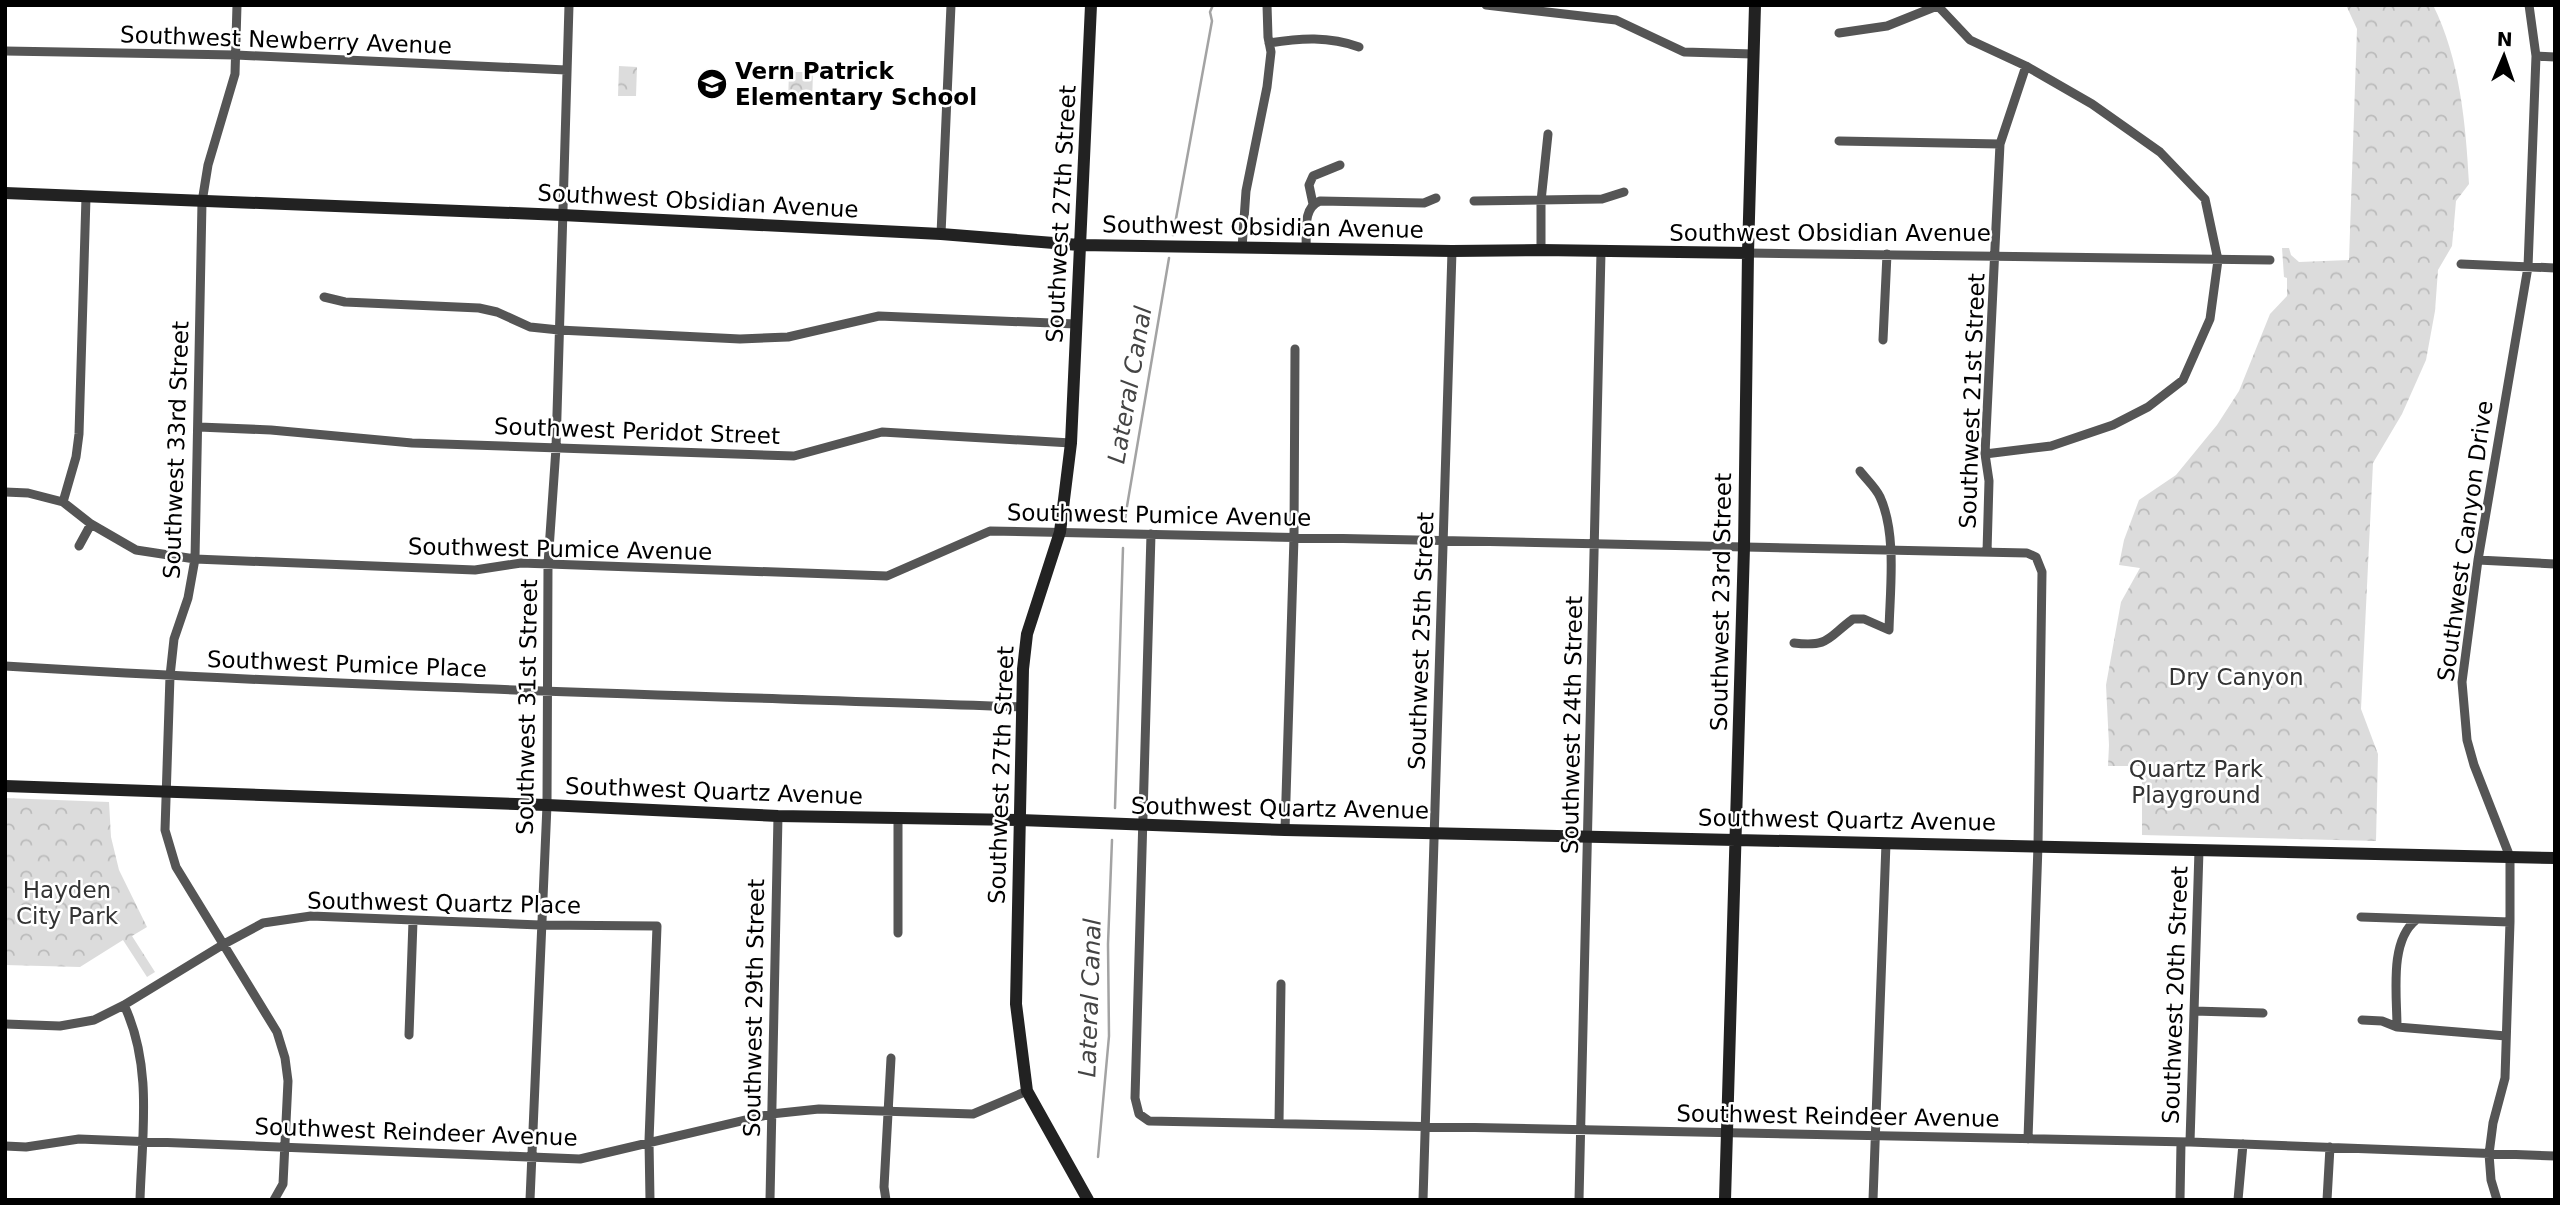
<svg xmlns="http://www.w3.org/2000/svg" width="2560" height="1205" viewBox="0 0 2560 1205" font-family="'DejaVu Sans',sans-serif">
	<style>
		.forest { fill: url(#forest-crowns) }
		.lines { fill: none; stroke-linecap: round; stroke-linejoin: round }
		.stream { stroke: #a3a3a3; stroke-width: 2.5 }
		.street { stroke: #555; stroke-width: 9 }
		.secondary { stroke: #222; stroke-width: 12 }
		.labels { text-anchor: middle; stroke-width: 5; stroke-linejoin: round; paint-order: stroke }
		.street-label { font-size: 23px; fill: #000; stroke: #fff }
		.poi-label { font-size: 23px; font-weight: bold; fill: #000; stroke: #fff; text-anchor: start }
		.park-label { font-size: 23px; fill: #333; stroke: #fff }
		.water-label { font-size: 24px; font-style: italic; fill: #444; stroke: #fff }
	</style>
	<defs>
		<pattern id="forest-crowns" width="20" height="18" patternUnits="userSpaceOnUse" patternTransform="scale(1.75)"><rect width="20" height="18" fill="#dcdcdc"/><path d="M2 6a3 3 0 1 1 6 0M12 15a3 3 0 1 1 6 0" fill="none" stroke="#bbb"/></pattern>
	</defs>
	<rect width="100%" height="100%" fill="#fff"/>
	<path class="forest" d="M 2346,5 L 2433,5 C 2460,59 2466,125 2469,184 L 2456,201 L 2452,246 L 2438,270 L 2435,311 L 2426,360 L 2402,414 L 2373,463 L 2361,709 L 2378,754 L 2376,841 L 2142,835 L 2142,766 L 2108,766 L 2109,745 L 2106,685 L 2121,602 L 2140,568 L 2119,565 L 2124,540 L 2139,500 L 2176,475 L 2217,425 L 2239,391 L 2270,314 L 2287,296 L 2287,278 L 2284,277 L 2282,248 L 2289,248 L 2291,255 L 2299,262 L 2349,260 L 2357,29 Z
		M 619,66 L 637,67 L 636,96 L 618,96 Z
		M 789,72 L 813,72 L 812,103 L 788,102 Z
		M 5,798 L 109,802 L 111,837 L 119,870 L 147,927 L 132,936 L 155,972 L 147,977 L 123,940 L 80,967 L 5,965 Z"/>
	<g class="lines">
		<path class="stream" d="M 1173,235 L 1212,21 L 1210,12 L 1213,5
			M 1125,518 L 1169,258
			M 1115,808 L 1123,548
			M 1098,1157 L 1109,1036 L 1108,944 L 1112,840"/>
		<path class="street" d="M 237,5 L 235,74 L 208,165 L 202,202 L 195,559 L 188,598 L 174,639 L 170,676 L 165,830 L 176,867 L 277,1032 L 285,1058 L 288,1081 L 283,1184 L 274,1200
			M 1486,5 L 1616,20 L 1684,52 L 1753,54
			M 1937,5 L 1970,40 L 2026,66 L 2092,104 L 2160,152 L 2205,199 L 2218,260 L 2210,319 L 2183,380 L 2148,407 L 2113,425 L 2051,446 L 1985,454
			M 1839,33 L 1887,26 L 1937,6
			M 1269,43 C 1300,38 1329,36 1359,47
			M 5,51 L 236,55 L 566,70
			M 2536,56 L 2555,57
			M 1839,141 L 2000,144
			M 1474,201 L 1602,199 L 1624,192
			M 1313,204 L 1309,185 L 1313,176 L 1340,165
			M 941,234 L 951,5
			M 1242,248 L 1246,191 L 1267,87 L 1271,52 L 1268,37 L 1267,5
			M 1306,249 C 1307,232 1302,208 1320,201 L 1424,203 L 1436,198
			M 1541,250 L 1541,201 L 1548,134
			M 1748,253 L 2270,260
			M 2461,264 L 2555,268
			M 324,297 L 345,302 L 479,308 L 497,312 L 530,327 L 559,330 L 740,339 L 788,337 L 879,316 L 1076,324
			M 1883,340 L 1887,254
			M 199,427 L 271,430 L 412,443 L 794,456 L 882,432 L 1071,443
			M 5,492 L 28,493 L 63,502 L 91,524 L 136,550 L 195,559 L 475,570 L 521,563 L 887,576 L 990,531 L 2027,553 L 2036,557 L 2042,572 L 2038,845 L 2028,1139
			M 63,502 L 76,457 L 79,434 L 86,197
			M 1151,534 L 1135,1098 L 1139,1114 L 1149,1121 L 2190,1142 L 2555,1156
			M 79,546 L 91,524
			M 1987,552 L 1989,481 L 1985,454 L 2000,144 L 2026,66
			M 2478,560 L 2555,564
			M 1794,643 C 1830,647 1827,638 1853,619 L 1864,619 L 1889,630 C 1890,589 1897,534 1880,497 C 1876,488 1866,479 1860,471
			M 5,666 C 344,687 683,695 1022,707
			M 1285,830 L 1294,537 L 1295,349
			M 2361,917 L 2510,922
			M 898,933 L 898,819
			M 124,1005 C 153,1066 142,1134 140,1200
			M 2194,1011 L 2263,1013
			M 2362,1020 L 2382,1021 L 2397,1027 L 2506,1036
			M 5,1024 L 60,1026 L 94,1020 L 124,1005 L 224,944 L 263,923 L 311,916 L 540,925 L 657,926 L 649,1141 L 650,1200
			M 2397,1027 C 2397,995 2389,941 2416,920
			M 409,1035 L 413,921
			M 1279,1123 L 1281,984
			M 2190,1142 L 2199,850
			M 5,1146 L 26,1147 L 79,1139 L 580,1159 L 771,1114 L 819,1109 L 973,1114 L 1027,1091
			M 530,1200 L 547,805 L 548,564 L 556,448 L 569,5
			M 770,1200 L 778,816
			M 886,1200 L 884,1187 L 891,1058
			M 1423,1200 L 1452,251
			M 1579,1200 L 1601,252
			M 1873,1200 L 1886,843
			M 2180,1200 L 2181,1142
			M 2238,1200 L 2243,1144
			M 2327,1200 L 2330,1147
			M 2497,1200 L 2491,1180 L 2489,1154 L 2493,1123 L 2505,1078 L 2510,922 L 2510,857 L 2474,765 L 2467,740 L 2462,682 L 2478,560 L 2528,267 L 2536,56 L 2529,5"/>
		<path class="secondary" d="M 5,193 L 562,215 L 941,234 L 1079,245 L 1452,251 L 1541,250 L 1748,253
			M 5,786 L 547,805 L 778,816 L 1020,820 L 1285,830 L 2555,858
			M 1088,1200 L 1027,1091 L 1016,1004 L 1023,669 L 1027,634 L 1060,532 L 1071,443 L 1091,5
			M 1725,1200 L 1744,547 L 1748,253 L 1755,5"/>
	</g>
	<defs>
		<g id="school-disc" transform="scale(1.575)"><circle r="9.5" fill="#000" stroke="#fff"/><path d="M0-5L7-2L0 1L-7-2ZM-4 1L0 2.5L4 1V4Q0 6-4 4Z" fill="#fff"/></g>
	</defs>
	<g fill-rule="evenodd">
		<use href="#school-disc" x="712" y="84"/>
	</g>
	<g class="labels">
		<g class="street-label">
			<text transform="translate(286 40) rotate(2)" y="8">Southwest Newberry Avenue</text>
			<text transform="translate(698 201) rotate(3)" y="8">Southwest Obsidian Avenue</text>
			<text transform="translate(1061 214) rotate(-87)" y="8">Southwest 27th Street</text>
			<text transform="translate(1263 227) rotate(1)" y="8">Southwest Obsidian Avenue</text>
			<text x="1830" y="241">Southwest Obsidian Avenue</text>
			<text transform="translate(1972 401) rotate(-88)" y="8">Southwest 21st Street</text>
			<text transform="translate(637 431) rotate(2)" y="8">Southwest Peridot Street</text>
			<text transform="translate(176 450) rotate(-88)" y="8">Southwest 33rd Street</text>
			<text transform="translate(1159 515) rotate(1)" y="8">Southwest Pumice Avenue</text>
			<text transform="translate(2465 541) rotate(-82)" y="8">Southwest Canyon Drive</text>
			<text transform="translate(560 549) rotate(1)" y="8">Southwest Pumice Avenue</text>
			<text transform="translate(1721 602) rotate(-89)" y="8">Southwest 23rd Street</text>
			<text transform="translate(1421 641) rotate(-88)" y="8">Southwest 25th Street</text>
			<text transform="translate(347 664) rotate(2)" y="8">Southwest Pumice Place</text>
			<text transform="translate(527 707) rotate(-89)" y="8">Southwest 31st Street</text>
			<text transform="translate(1572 725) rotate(-89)" y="8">Southwest 24th Street</text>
			<text transform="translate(1001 775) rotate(-88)" y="8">Southwest 27th Street</text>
			<text transform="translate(714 791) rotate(2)" y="8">Southwest Quartz Avenue</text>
			<text transform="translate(1280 808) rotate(1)" y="8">Southwest Quartz Avenue</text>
			<text transform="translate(1847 820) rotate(1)" y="8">Southwest Quartz Avenue</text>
			<text transform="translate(444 903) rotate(1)" y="8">Southwest Quartz Place</text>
			<text transform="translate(2175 995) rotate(-88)" y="8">Southwest 20th Street</text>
			<text transform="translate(754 1008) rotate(-89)" y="8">Southwest 29th Street</text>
			<text transform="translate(1838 1116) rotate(1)" y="8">Southwest Reindeer Avenue</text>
			<text transform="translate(416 1132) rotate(2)" y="8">Southwest Reindeer Avenue</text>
		</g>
		<g class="poi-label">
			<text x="735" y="79">Vern Patrick<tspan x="735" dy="26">Elementary School</tspan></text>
		</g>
		<g class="park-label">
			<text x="2236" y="685">Dry Canyon</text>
			<text x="2196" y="777">Quartz Park<tspan x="2196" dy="26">Playground</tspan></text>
			<text x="67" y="898">Hayden<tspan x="67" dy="26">City Park</tspan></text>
		</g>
		<g class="water-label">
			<text transform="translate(1130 385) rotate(-80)" y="8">Lateral Canal</text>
			<text transform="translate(1090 998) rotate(-88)" y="8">Lateral Canal</text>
		</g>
	</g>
	<rect width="2560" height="1205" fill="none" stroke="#000000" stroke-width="14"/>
	<g transform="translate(2504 56) rotate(2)" stroke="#ffffff" stroke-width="5" paint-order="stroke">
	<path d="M0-5L12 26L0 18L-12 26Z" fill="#000000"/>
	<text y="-10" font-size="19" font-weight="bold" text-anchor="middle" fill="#000000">N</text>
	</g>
</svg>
